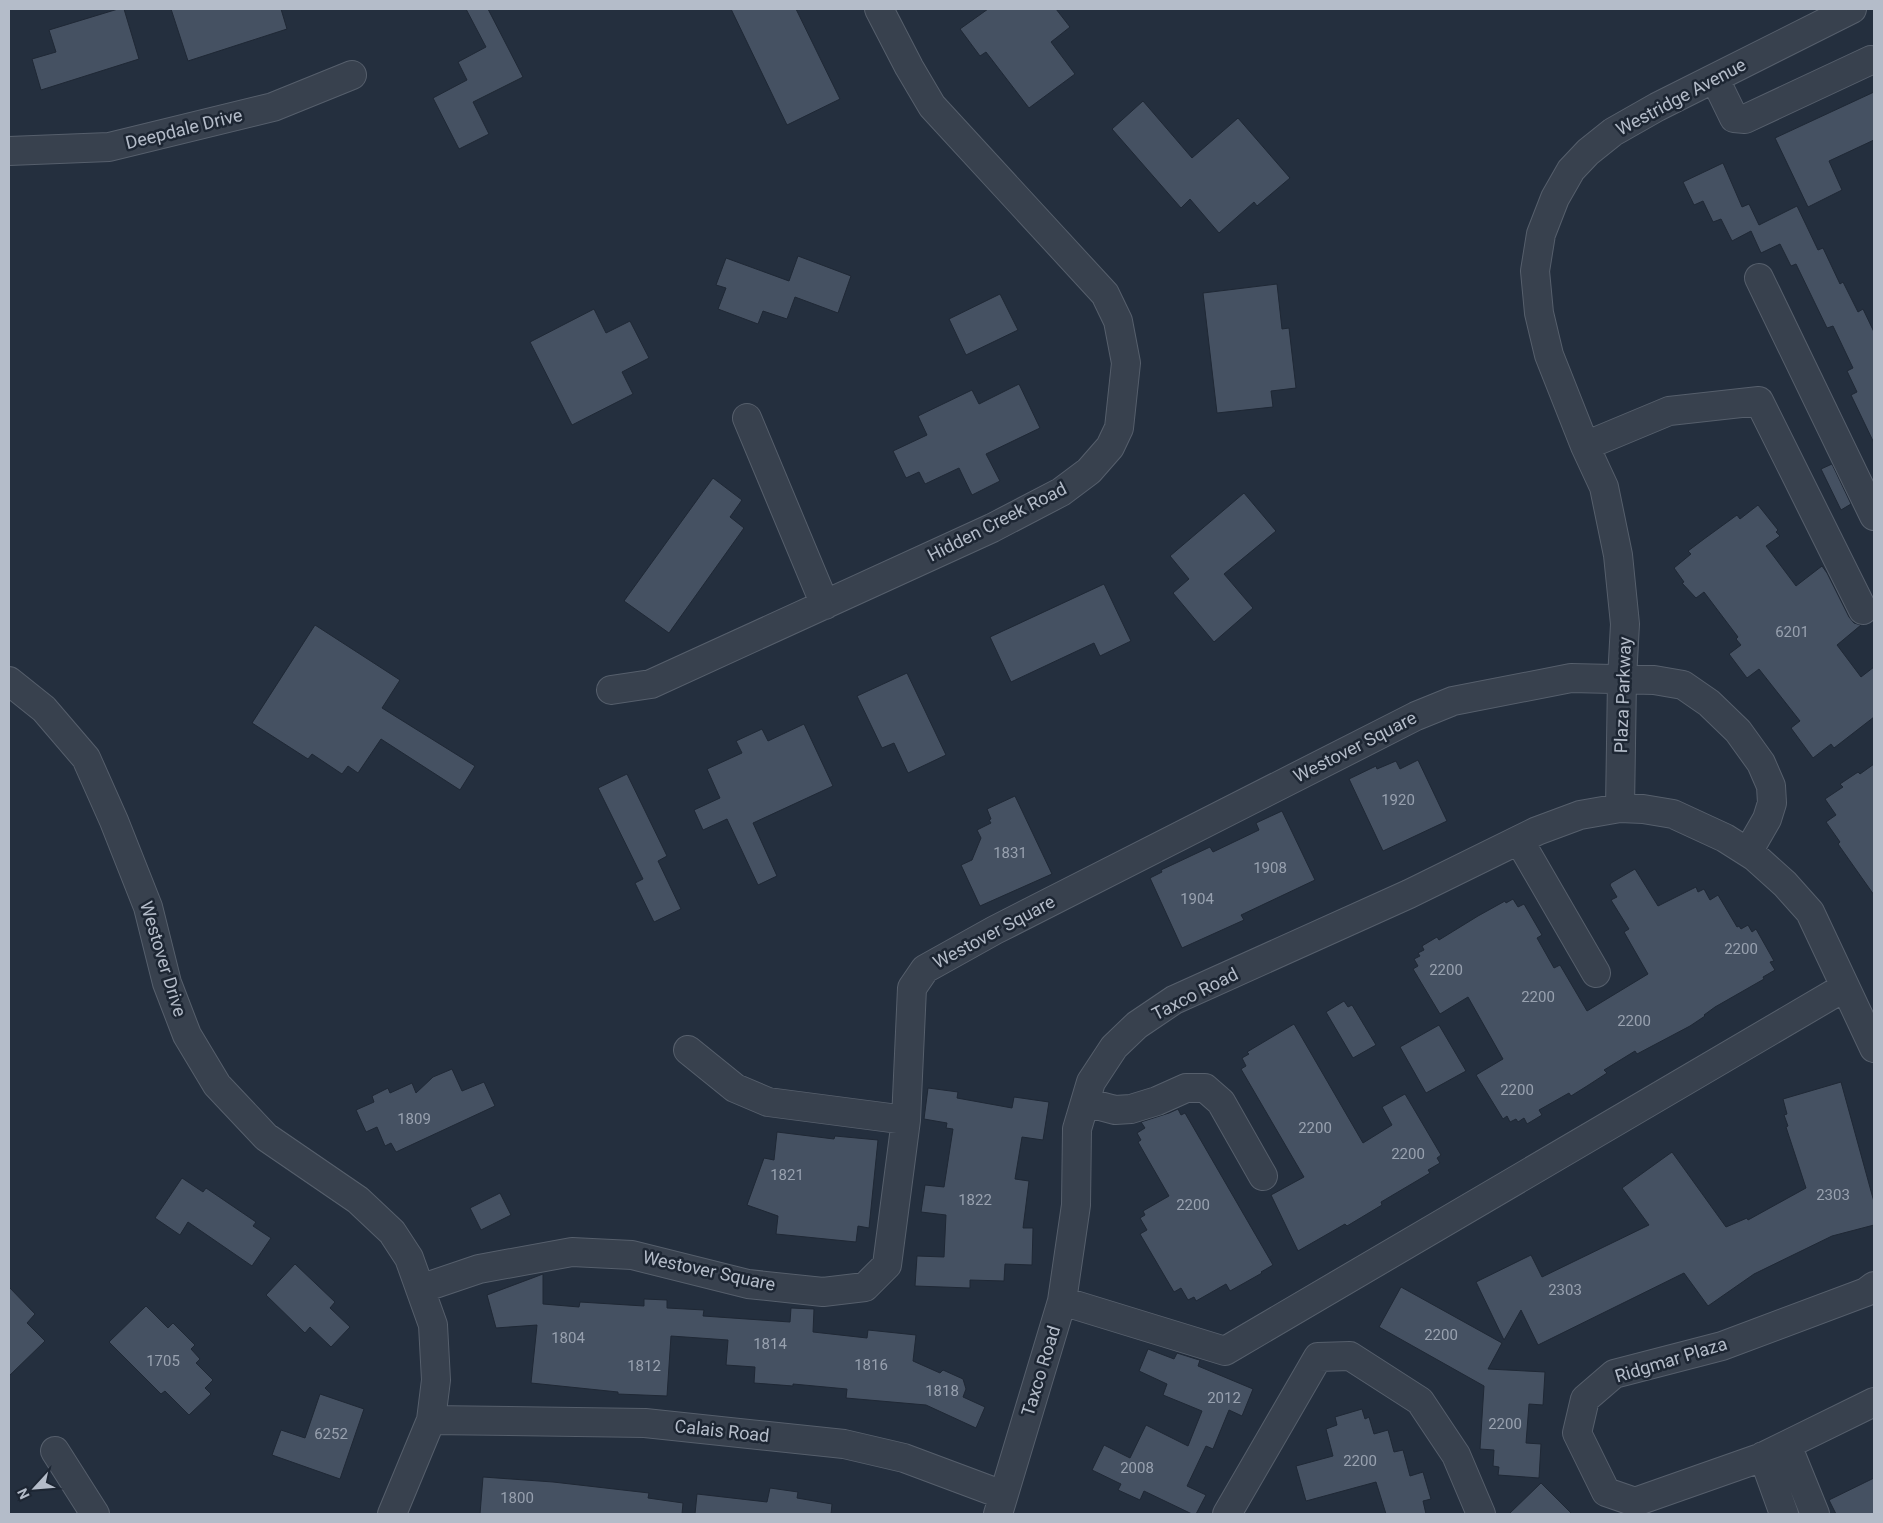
<svg xmlns="http://www.w3.org/2000/svg" width="1883" height="1523" viewBox="0 0 1883 1523" font-family="Roboto,sans-serif">
	<style>
		.building { fill: #455162; stroke: #1f2835 }
		.lines { fill: none; stroke-linecap: round; stroke-linejoin: round }
		.minor-casing { stroke: #565f6c; stroke-width: 30 }
		.minor { stroke: #38414e; stroke-width: 28 }
		.labels { text-anchor: middle; stroke-width: 5; stroke-linejoin: round; paint-order: stroke }
		.number-label { font-size: 15px; fill: #98a1af }
		.street-label { font-size: 18px; fill: #b4bcc9; stroke: #1d2633 }
	</style>
	<rect width="100%" height="100%" fill="#242f3e"/>
	<path class="building" d="M 118,9 L 124,9 L 139,59 L 41,90 L 32,59 L 56,52 L 49,30 Z
		M 171,9 L 281,9 L 287,29 L 188,61 Z
		M 466,9 L 488,9 L 523,77 L 473,102 L 489,134 L 459,149 L 433,98 L 467,80 L 458,62 L 486,47 Z
		M 731,9 L 796,9 L 840,99 L 787,125 Z
		M 988,9 L 1056,9 L 1070,27 L 1051,42 L 1075,74 L 1029,108 L 986,52 L 980,56 L 960,29 Z
		M 1874,92 L 1874,140 L 1829,161 L 1842,190 L 1808,207 L 1775,138 Z
		M 1143,101 L 1192,158 L 1238,118 L 1290,178 L 1257,206 L 1254,202 L 1219,233 L 1190,199 L 1181,208 L 1112,129 Z
		M 1723,163 L 1742,207 L 1749,204 L 1759,225 L 1797,206 L 1818,250 L 1823,248 L 1840,284 L 1843,282 L 1858,312 L 1863,309 L 1874,332 L 1874,443 L 1851,395 L 1857,392 L 1847,371 L 1853,368 L 1833,326 L 1827,328 L 1796,264 L 1791,266 L 1780,244 L 1761,253 L 1751,231 L 1732,241 L 1721,219 L 1713,222 L 1703,201 L 1694,205 L 1683,182 Z
		M 798,256 L 851,276 L 838,313 L 795,297 L 787,319 L 763,311 L 758,324 L 718,309 L 726,288 L 716,285 L 726,258 L 789,281 Z
		M 1277,284 L 1282,329 L 1289,328 L 1296,388 L 1271,391 L 1273,407 L 1217,413 L 1203,293 Z
		M 1000,294 L 1018,330 L 966,355 L 949,319 Z
		M 594,309 L 606,333 L 630,321 L 649,358 L 622,372 L 633,394 L 572,425 L 530,342 Z
		M 1019,384 L 1040,428 L 986,454 L 1000,481 L 972,495 L 959,468 L 925,484 L 919,472 L 906,478 L 893,451 L 927,435 L 918,416 L 972,390 L 979,404 Z
		M 1832,464 L 1851,504 L 1841,510 L 1821,469 Z
		M 713,478 L 742,500 L 730,517 L 744,528 L 669,633 L 624,601 Z
		M 1244,493 L 1276,531 L 1224,574 L 1253,608 L 1214,642 L 1173,593 L 1189,579 L 1170,556 Z
		M 1758,505 L 1778,530 L 1776,532 L 1780,536 L 1766,546 L 1796,586 L 1822,566 L 1827,573 L 1849,617 L 1854,623 L 1861,625 L 1837,645 L 1861,677 L 1874,667 L 1874,717 L 1834,748 L 1831,744 L 1813,758 L 1791,728 L 1800,721 L 1759,669 L 1747,678 L 1729,654 L 1741,645 L 1736,639 L 1738,637 L 1704,592 L 1696,598 L 1682,583 L 1684,582 L 1674,568 L 1691,554 L 1688,551 L 1704,539 L 1737,515 L 1740,519 Z
		M 1104,584 L 1131,641 L 1100,656 L 1094,643 L 1011,682 L 990,637 Z
		M 315,625 L 400,680 L 382,708 L 475,766 L 460,790 L 381,739 L 358,773 L 348,766 L 342,774 L 312,754 L 308,759 L 252,723 Z
		M 907,673 L 946,755 L 908,773 L 894,743 L 882,748 L 857,696 Z
		M 804,724 L 833,786 L 753,823 L 777,876 L 758,885 L 727,819 L 703,830 L 694,810 L 720,798 L 707,769 L 742,753 L 736,741 L 762,729 L 768,741 Z
		M 1418,760 L 1447,821 L 1383,851 L 1349,779 L 1376,766 L 1377,769 L 1396,761 L 1400,769 Z
		M 1874,764 L 1874,895 L 1838,844 L 1840,842 L 1826,822 L 1836,815 L 1825,799 L 1843,787 L 1840,784 L 1858,772 L 1860,774 Z
		M 627,774 L 667,856 L 658,861 L 681,909 L 654,922 L 635,883 L 643,879 L 598,788 Z
		M 1015,796 L 1052,874 L 980,906 L 961,865 L 972,860 L 981,838 L 977,830 L 991,823 L 989,820 L 991,819 L 987,809 Z
		M 1282,811 L 1315,880 L 1241,915 L 1244,920 L 1182,948 L 1150,878 L 1162,872 L 1161,870 L 1210,847 L 1213,852 L 1259,830 L 1256,823 Z
		M 1635,869 L 1658,906 L 1696,887 L 1698,892 L 1704,889 L 1710,900 L 1718,895 L 1737,927 L 1739,926 L 1741,929 L 1748,925 L 1752,932 L 1756,929 L 1774,961 L 1770,962 L 1775,970 L 1763,977 L 1764,979 L 1715,1007 L 1704,1015 L 1705,1016 L 1690,1026 L 1637,1054 L 1635,1051 L 1604,1070 L 1607,1073 L 1587,1086 L 1571,1096 L 1569,1093 L 1539,1110 L 1542,1115 L 1527,1124 L 1524,1118 L 1518,1122 L 1516,1119 L 1510,1122 L 1507,1116 L 1503,1119 L 1476,1075 L 1503,1059 L 1468,997 L 1440,1014 L 1413,969 L 1418,966 L 1414,959 L 1420,956 L 1418,953 L 1424,950 L 1422,946 L 1437,937 L 1439,940 L 1478,916 L 1505,901 L 1506,903 L 1513,899 L 1518,907 L 1524,904 L 1542,935 L 1537,938 L 1554,968 L 1560,965 L 1587,1011 L 1648,974 L 1624,932 L 1629,929 L 1611,900 L 1617,897 L 1610,885 L 1611,883 Z
		M 1344,1001 L 1348,1007 L 1352,1005 L 1376,1045 L 1353,1058 L 1326,1012 Z
		M 1294,1024 L 1363,1143 L 1392,1125 L 1382,1107 L 1405,1094 L 1441,1155 L 1437,1158 L 1440,1163 L 1428,1170 L 1430,1173 L 1381,1202 L 1382,1205 L 1347,1226 L 1345,1224 L 1298,1251 L 1271,1195 L 1304,1177 L 1241,1069 L 1246,1066 L 1242,1058 L 1249,1054 L 1247,1052 Z
		M 1439,1025 L 1466,1071 L 1426,1093 L 1400,1047 Z
		M 452,1069 L 462,1091 L 484,1082 L 495,1106 L 396,1152 L 391,1143 L 385,1146 L 377,1127 L 366,1132 L 356,1110 L 374,1102 L 372,1096 L 388,1088 L 390,1093 L 412,1083 L 416,1093 L 433,1077 Z
		M 1841,1082 L 1874,1202 L 1874,1225 L 1832,1236 L 1754,1274 L 1708,1306 L 1684,1273 L 1538,1345 L 1521,1310 L 1504,1340 L 1476,1282 L 1531,1255 L 1542,1277 L 1649,1225 L 1622,1188 L 1672,1152 L 1726,1227 L 1747,1218 L 1748,1220 L 1806,1188 L 1786,1127 L 1788,1126 L 1784,1115 L 1787,1114 L 1783,1099 Z
		M 928,1088 L 958,1092 L 957,1098 L 1012,1108 L 1014,1097 L 1049,1102 L 1043,1140 L 1022,1137 L 1015,1179 L 1029,1181 L 1023,1228 L 1033,1228 L 1032,1265 L 1005,1264 L 1004,1281 L 970,1280 L 970,1288 L 915,1286 L 917,1256 L 944,1257 L 946,1215 L 921,1212 L 925,1185 L 944,1187 L 953,1129 L 946,1128 L 947,1123 L 924,1119 Z
		M 1178,1109 L 1181,1115 L 1185,1113 L 1273,1265 L 1261,1272 L 1262,1273 L 1230,1291 L 1226,1284 L 1196,1301 L 1194,1297 L 1188,1300 L 1181,1288 L 1174,1292 L 1140,1234 L 1147,1230 L 1140,1218 L 1145,1215 L 1143,1211 L 1169,1196 L 1138,1142 L 1141,1140 L 1137,1133 L 1145,1128 L 1141,1122 L 1169,1113 Z
		M 777,1132 L 834,1139 L 835,1136 L 878,1140 L 869,1228 L 858,1226 L 856,1242 L 776,1234 L 778,1216 L 747,1205 L 764,1158 L 774,1160 Z
		M 182,1178 L 203,1192 L 206,1188 L 256,1222 L 253,1226 L 271,1238 L 252,1266 L 188,1222 L 180,1235 L 155,1218 Z
		M 500,1193 L 511,1215 L 481,1230 L 470,1208 Z
		M 295,1264 L 335,1302 L 330,1308 L 350,1327 L 331,1347 L 310,1327 L 305,1333 L 266,1295 Z
		M 543,1274 L 543,1304 L 579,1307 L 580,1302 L 644,1306 L 644,1299 L 667,1300 L 667,1308 L 704,1310 L 703,1316 L 790,1322 L 791,1308 L 814,1309 L 813,1332 L 867,1338 L 868,1330 L 916,1335 L 913,1361 L 940,1373 L 943,1370 L 963,1379 L 966,1389 L 963,1397 L 985,1407 L 976,1428 L 926,1405 L 846,1398 L 847,1389 L 793,1384 L 793,1386 L 754,1383 L 755,1367 L 726,1365 L 728,1340 L 671,1336 L 667,1396 L 618,1394 L 618,1392 L 531,1383 L 537,1325 L 496,1328 L 487,1295 Z
		M 9,1287 L 35,1314 L 27,1323 L 45,1341 L 9,1376 Z
		M 1401,1287 L 1502,1343 L 1488,1369 L 1545,1372 L 1543,1405 L 1529,1404 L 1526,1443 L 1541,1444 L 1539,1478 L 1498,1475 L 1499,1467 L 1493,1466 L 1494,1450 L 1480,1449 L 1484,1386 L 1379,1327 Z
		M 146,1306 L 168,1328 L 173,1323 L 195,1345 L 191,1349 L 200,1359 L 196,1363 L 213,1380 L 205,1388 L 211,1394 L 189,1415 L 165,1391 L 161,1394 L 109,1342 Z
		M 1148,1349 L 1174,1359 L 1177,1353 L 1196,1359 L 1200,1360 L 1198,1366 L 1253,1389 L 1242,1416 L 1229,1410 L 1213,1449 L 1206,1446 L 1187,1486 L 1206,1495 L 1196,1514 L 1192,1514 L 1144,1491 L 1140,1500 L 1118,1490 L 1121,1484 L 1092,1470 L 1104,1445 L 1130,1458 L 1146,1425 L 1188,1446 L 1202,1411 L 1163,1395 L 1167,1384 L 1139,1371 Z
		M 320,1394 L 364,1409 L 340,1479 L 272,1455 L 281,1430 L 305,1438 Z
		M 1362,1409 L 1365,1419 L 1369,1417 L 1374,1434 L 1388,1430 L 1394,1452 L 1403,1450 L 1410,1476 L 1423,1472 L 1431,1499 L 1423,1501 L 1426,1514 L 1386,1514 L 1376,1482 L 1306,1501 L 1296,1466 L 1333,1456 L 1326,1429 L 1337,1425 L 1335,1417 Z
		M 483,1477 L 553,1482 L 649,1493 L 648,1498 L 683,1503 L 682,1514 L 480,1514 Z
		M 1874,1478 L 1874,1514 L 1836,1514 L 1829,1500 Z
		M 1541,1483 L 1572,1514 L 1509,1514 Z
		M 770,1488 L 798,1492 L 797,1498 L 832,1504 L 831,1514 L 695,1514 L 697,1494 L 767,1502 Z"/>
	<g class="lines">
		<g class="minor-casing">
			<path id="minor" d="M 1715,79 L 1734,118 L 1745,119 L 1871,60
				M 9,151 L 109,147 L 273,107 L 352,75
				M 1759,278 L 1874,516
				M 747,418 L 825,605
				M 1585,446 L 1669,411 L 1759,401 L 1863,610
				M 9,681 L 44,709 L 86,758 L 114,821 L 148,907 L 167,983 L 187,1035 L 217,1085 L 266,1137 L 358,1200 L 392,1232 L 409,1258 L 433,1325 L 436,1380 L 431,1420 L 392,1514
				M 611,690 L 651,684 L 992,528 L 1061,492 L 1089,471 L 1110,447 L 1119,428 L 1126,363 L 1118,321 L 1105,294 L 932,106 L 909,67 L 879,9
				M 1620,808 L 1622,679 L 1625,624 L 1618,555 L 1604,487 L 1585,446 L 1549,355 L 1539,313 L 1535,271 L 1541,234 L 1555,198 L 1571,170 L 1588,152 L 1613,132 L 1657,107 L 1852,9
				M 1519,840 L 1596,973
				M 688,1050 L 735,1088 L 768,1102 L 906,1120
				M 1085,1102 L 1115,1110 L 1131,1109 L 1157,1101 L 1186,1088 L 1205,1088 L 1221,1102 L 1263,1176
				M 1874,1286 L 1866,1292 L 1722,1346 L 1614,1374 L 1585,1399 L 1577,1433 L 1606,1492 L 1635,1502 L 1760,1458 L 1874,1402
				M 420,1289 L 479,1269 L 572,1252 L 632,1255 L 748,1284 L 823,1292 L 865,1287 L 887,1265 L 906,1120 L 912,988 L 925,969 L 995,930 L 1416,716 L 1453,701 L 1571,678 L 1654,680 L 1683,685 L 1709,703 L 1738,731 L 1761,763 L 1771,786 L 1772,803 L 1767,819 L 1748,852
				M 1062,1301 L 1225,1351 L 1845,987
				M 431,1420 L 645,1423 L 844,1444 L 904,1458 L 1003,1495
				M 1787,1445 L 1815,1514
				M 55,1451 L 95,1514
				M 1763,1456 L 1784,1514
				M 998,1514 L 1062,1301 L 1076,1205 L 1077,1129 L 1091,1082 L 1114,1047 L 1137,1025 L 1174,1000 L 1409,894 L 1537,831 L 1580,815 L 1620,808 L 1643,809 L 1673,814 L 1725,838 L 1755,857 L 1785,884 L 1810,912 L 1874,1048
				M 1227,1514 L 1318,1357 L 1350,1356 L 1420,1401 L 1456,1455 L 1481,1514"/>
		</g>
		<use href="#minor" class="minor"/>
	</g>
	<g class="labels">
		<g class="number-label">
			<text x="1792" y="637">6201</text>
			<text x="1398" y="805">1920</text>
			<text x="1010" y="858">1831</text>
			<text x="1270" y="873">1908</text>
			<text x="1197" y="904">1904</text>
			<text x="1741" y="954">2200</text>
			<text x="1446" y="975">2200</text>
			<text x="1538" y="1002">2200</text>
			<text x="1634" y="1026">2200</text>
			<text x="1517" y="1095">2200</text>
			<text x="414" y="1124">1809</text>
			<text x="1315" y="1133">2200</text>
			<text x="1408" y="1159">2200</text>
			<text x="787" y="1180">1821</text>
			<text x="1833" y="1200">2303</text>
			<text x="975" y="1205">1822</text>
			<text x="1193" y="1210">2200</text>
			<text x="1565" y="1295">2303</text>
			<text x="1441" y="1340">2200</text>
			<text x="568" y="1343">1804</text>
			<text x="770" y="1349">1814</text>
			<text x="163" y="1366">1705</text>
			<text x="871" y="1370">1816</text>
			<text x="644" y="1371">1812</text>
			<text x="942" y="1396">1818</text>
			<text x="1224" y="1403">2012</text>
			<text x="1505" y="1429">2200</text>
			<text x="331" y="1439">6252</text>
			<text x="1360" y="1466">2200</text>
			<text x="1137" y="1473">2008</text>
			<text x="517" y="1503">1800</text>
		</g>
		<g class="street-label">
			<text transform="translate(1681 97) rotate(-28)" y="6">Westridge Avenue</text>
			<text transform="translate(184 129) rotate(-14)" y="6">Deepdale Drive</text>
			<text transform="translate(997 522) rotate(-27)" y="6">Hidden Creek Road</text>
			<text transform="translate(1623 695) rotate(-88)" y="6">Plaza Parkway</text>
			<text transform="translate(1355 747) rotate(-27)" y="6">Westover Square</text>
			<text transform="translate(994 932) rotate(-28)" y="6">Westover Square</text>
			<text transform="translate(163 959) rotate(73)" y="6">Westover Drive</text>
			<text transform="translate(1195 994) rotate(-27)" y="6">Taxco Road</text>
			<text transform="translate(709 1271) rotate(12)" y="6">Westover Square</text>
			<text transform="translate(1671 1360) rotate(-17)" y="6">Ridgmar Plaza</text>
			<text transform="translate(1041 1371) rotate(-73)" y="6">Taxco Road</text>
			<text transform="translate(722 1431) rotate(6)" y="6">Calais Road</text>
		</g>
	</g>
	<rect width="1883" height="1523" fill="none" stroke="#b4bcc9" stroke-width="20"/>
	<g transform="translate(35 1488) rotate(244)" stroke="#1d2633" stroke-width="4" paint-order="stroke">
	<path d="M0-4L9 19L0 12L-9 19Z" fill="#b4bcc9"/>
	<text y="-8" font-size="14" font-weight="bold" text-anchor="middle" fill="#b4bcc9">N</text>
	</g>
</svg>
